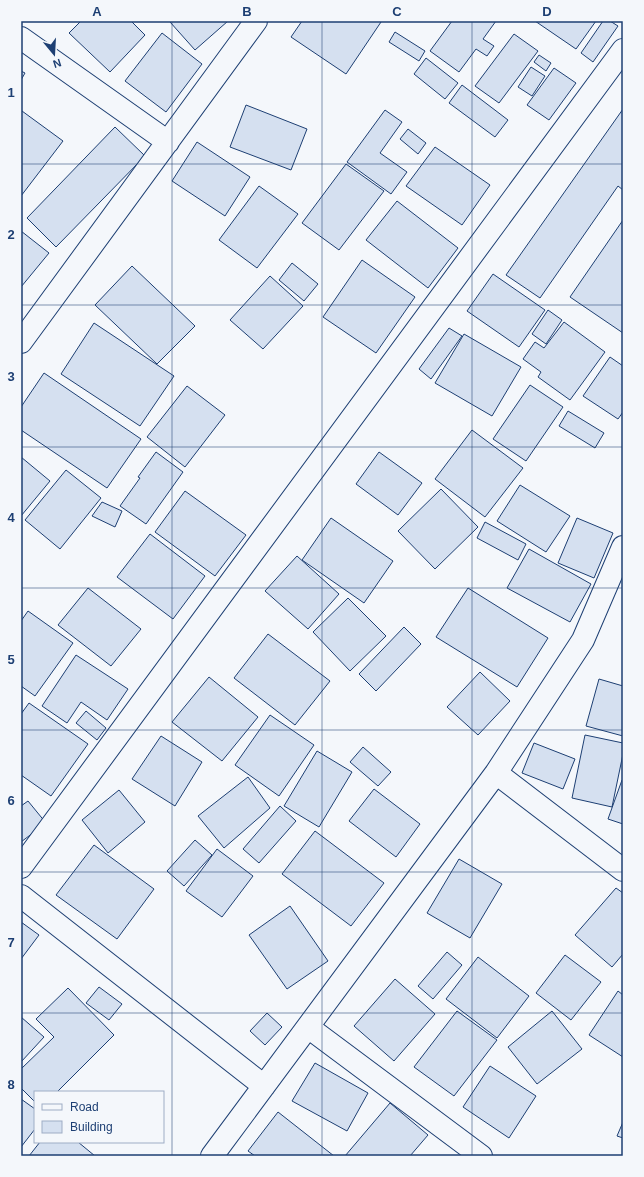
<svg xmlns="http://www.w3.org/2000/svg" width="644" height="1177" viewBox="0 0 644 1177" font-family="Arial,sans-serif">
	<style>
		.building { fill: #d5e0f0; stroke: #1d3f73 }
		.lines { fill: none; stroke-linecap: round; stroke-linejoin: round }
		.minor-casing { stroke: #1d3f73; stroke-width: 24 }
		.minor { stroke: #f4f7fb; stroke-width: 22 }
		.grid { fill: none; stroke: #1d3f73; stroke-width: 1; stroke-opacity: 0.55 }
		.neatline { fill: none; stroke: #1d3f73; stroke-width: 1.5 }
		.grid-label { font-size: 13px; text-anchor: middle; font-weight: bold; fill: #1d3f73 }
	</style>
	<rect width="100%" height="100%" fill="#f4f7fb"/>
	<path class="building" d="M 81,21 L 131,21 L 145,35 L 110,72 L 69,33 Z
		M 172,21 L 228,21 L 195,50 L 170,22 Z
		M 302,21 L 379,21 L 381,22 L 346,74 L 291,37 Z
		M 452,21 L 496,21 L 483,39 L 494,46 L 487,56 L 476,49 L 459,72 L 430,51 Z
		M 535,21 L 596,21 L 576,49 Z
		M 603,21 L 610,21 L 618,26 L 593,62 L 581,53 Z
		M 395,32 L 425,51 L 419,61 L 389,42 Z
		M 162,33 L 202,64 L 166,112 L 125,81 Z
		M 514,34 L 538,51 L 499,103 L 475,86 Z
		M 539,55 L 551,63 L 546,71 L 534,62 Z
		M 426,58 L 458,83 L 445,99 L 414,74 Z
		M 531,67 L 545,76 L 532,96 L 518,87 Z
		M 554,68 L 576,83 L 549,120 L 527,105 Z
		M 21,71 L 25,73 L 21,80 Z
		M 462,85 L 508,120 L 495,137 L 449,103 Z
		M 246,105 L 307,129 L 291,170 L 230,147 Z
		M 623,109 L 623,190 L 618,186 L 540,298 L 506,275 Z
		M 385,110 L 402,122 L 380,153 L 407,172 L 391,194 L 347,162 Z
		M 22,111 L 63,141 L 21,196 L 21,112 Z
		M 115,127 L 145,156 L 56,247 L 27,218 Z
		M 408,129 L 426,143 L 418,154 L 400,139 Z
		M 197,142 L 250,177 L 225,216 L 172,181 Z
		M 435,147 L 490,185 L 462,225 L 406,186 Z
		M 346,164 L 384,191 L 339,250 L 302,223 Z
		M 259,186 L 298,214 L 257,268 L 219,240 Z
		M 397,201 L 458,248 L 428,288 L 366,240 Z
		M 623,220 L 623,333 L 570,297 Z
		M 21,231 L 49,253 L 21,287 Z
		M 362,260 L 415,297 L 376,353 L 323,317 Z
		M 292,263 L 318,284 L 304,301 L 279,280 Z
		M 132,266 L 195,326 L 157,364 L 95,305 Z
		M 493,274 L 545,310 L 519,347 L 467,311 Z
		M 270,276 L 303,306 L 263,349 L 230,320 Z
		M 548,310 L 562,320 L 546,344 L 532,334 Z
		M 564,322 L 605,352 L 570,400 L 538,377 L 541,372 L 523,359 L 535,342 L 544,348 Z
		M 94,323 L 174,376 L 140,426 L 61,374 Z
		M 449,328 L 462,336 L 431,379 L 419,369 Z
		M 464,334 L 521,367 L 492,416 L 435,383 Z
		M 610,357 L 623,366 L 623,412 L 618,419 L 583,396 Z
		M 44,373 L 141,439 L 107,488 L 21,430 L 21,407 Z
		M 530,385 L 563,407 L 526,461 L 493,439 Z
		M 187,386 L 225,415 L 185,467 L 147,437 Z
		M 568,411 L 604,433 L 595,448 L 559,426 Z
		M 472,430 L 523,468 L 485,517 L 435,479 Z
		M 156,452 L 183,472 L 146,524 L 120,506 L 140,478 L 138,477 Z
		M 379,452 L 422,483 L 398,515 L 356,484 Z
		M 21,457 L 50,481 L 21,516 Z
		M 66,470 L 101,498 L 60,549 L 25,520 Z
		M 520,485 L 570,516 L 546,552 L 497,521 Z
		M 441,489 L 478,527 L 435,569 L 398,531 Z
		M 185,491 L 246,535 L 215,576 L 155,532 Z
		M 102,502 L 122,511 L 115,527 L 92,516 Z
		M 331,518 L 393,561 L 364,603 L 302,560 Z
		M 577,518 L 613,533 L 594,578 L 558,563 Z
		M 485,522 L 526,544 L 518,560 L 477,538 Z
		M 150,534 L 205,576 L 173,619 L 117,577 Z
		M 529,549 L 591,584 L 570,622 L 507,588 Z
		M 297,556 L 339,594 L 308,629 L 265,591 Z
		M 88,588 L 141,629 L 111,666 L 58,625 Z
		M 468,588 L 548,638 L 517,687 L 436,637 Z
		M 348,598 L 386,636 L 350,671 L 313,632 Z
		M 28,611 L 73,643 L 35,696 L 21,686 L 21,621 Z
		M 404,627 L 421,644 L 376,691 L 359,674 Z
		M 268,634 L 330,681 L 295,725 L 234,678 Z
		M 76,655 L 128,689 L 107,720 L 81,702 L 67,723 L 42,706 Z
		M 480,672 L 510,701 L 478,735 L 447,707 Z
		M 209,677 L 258,717 L 222,761 L 172,722 Z
		M 599,679 L 623,686 L 623,736 L 586,726 Z
		M 29,703 L 88,744 L 51,796 L 21,775 L 21,714 Z
		M 86,711 L 106,728 L 97,740 L 76,723 Z
		M 270,715 L 314,745 L 279,796 L 235,765 Z
		M 585,735 L 623,743 L 623,754 L 612,807 L 572,798 Z
		M 161,736 L 202,762 L 175,806 L 132,779 Z
		M 534,743 L 575,759 L 563,789 L 522,773 Z
		M 363,747 L 391,772 L 378,786 L 350,762 Z
		M 317,751 L 352,772 L 319,827 L 284,806 Z
		M 248,777 L 270,808 L 224,848 L 198,816 Z
		M 622,780 L 623,781 L 623,824 L 608,819 Z
		M 374,789 L 420,824 L 396,857 L 349,821 Z
		M 119,790 L 145,822 L 108,853 L 82,820 Z
		M 28,801 L 46,823 L 21,842 L 21,806 Z
		M 280,806 L 296,821 L 259,863 L 243,849 Z
		M 315,831 L 384,883 L 351,926 L 282,874 Z
		M 195,840 L 212,855 L 184,886 L 167,871 Z
		M 94,845 L 154,889 L 117,939 L 56,895 Z
		M 217,849 L 253,876 L 222,917 L 186,891 Z
		M 459,859 L 502,884 L 470,938 L 427,913 Z
		M 616,888 L 623,893 L 623,954 L 612,967 L 575,935 Z
		M 290,906 L 328,961 L 287,989 L 249,935 Z
		M 21,922 L 39,935 L 21,959 Z
		M 447,952 L 462,965 L 433,999 L 418,986 Z
		M 565,955 L 601,982 L 571,1020 L 536,993 Z
		M 478,957 L 529,996 L 497,1038 L 446,999 Z
		M 395,979 L 435,1014 L 394,1061 L 354,1026 Z
		M 99,987 L 122,1004 L 109,1020 L 86,1003 Z
		M 68,988 L 114,1035 L 57,1092 L 35,1092 L 35,1102 L 21,1088 L 21,1069 L 54,1037 L 36,1019 Z
		M 618,991 L 623,995 L 623,1057 L 589,1035 Z
		M 457,1011 L 497,1040 L 454,1096 L 414,1067 Z
		M 552,1011 L 582,1049 L 537,1084 L 508,1047 Z
		M 267,1013 L 282,1027 L 265,1045 L 250,1031 Z
		M 21,1017 L 44,1037 L 21,1062 Z
		M 315,1063 L 368,1093 L 347,1131 L 292,1101 Z
		M 490,1066 L 536,1096 L 509,1138 L 463,1107 Z
		M 21,1099 L 35,1109 L 35,1129 L 21,1147 Z
		M 390,1103 L 428,1135 L 410,1156 L 345,1156 Z
		M 278,1112 L 334,1156 L 255,1156 L 248,1151 Z
		M 623,1122 L 623,1138 L 617,1136 Z
		M 40,1142 L 78,1142 L 95,1156 L 29,1156 Z"/>
	<g class="lines">
		<g class="minor-casing">
			<path id="minor" d="M 21,38 L 168,142
				M 21,342 L 256,21
				M 496,773 L 623,870
				M 21,867 L 623,50
				M 21,896 L 264,1086
				M 308,1027 L 481,1156
				M 212,1156 L 496,773 L 583,640 L 623,547"/>
		</g>
		<use href="#minor" class="minor"/>
	</g>
	<path class="grid" d="M 172,21 L 172,1156M 322,21 L 322,1156M 472,21 L 472,1156M 21,164 L 623,164M 21,305 L 623,305M 21,447 L 623,447M 21,588 L 623,588M 21,730 L 623,730M 21,872 L 623,872M 21,1013 L 623,1013"/>
	<rect width="644" height="1177" fill="none" stroke="#f4f7fb" stroke-width="44"/>
	<rect x="34" y="1091" width="130" height="52" fill="#f4f7fb" stroke="#9eadc5"/>
	<rect x="42" y="1104" width="20" height="6" fill="#f4f7fb" stroke="#9eadc5"/>
	<text x="70" y="1111" font-size="12" fill="#1d3f73">Road</text>
	<rect x="42" y="1121" width="20" height="12" fill="#d5e0f0" stroke="#9eadc5"/>
	<text x="70" y="1131" font-size="12" fill="#1d3f73">Building</text>
	<g transform="translate(54 54) rotate(162)" stroke="#f4f7fb" stroke-width="3" paint-order="stroke">
	<path d="M0-3L7 15L0 10L-7 15Z" fill="#1d3f73"/>
	<text y="-6" font-size="11" font-weight="bold" text-anchor="middle" fill="#1d3f73">N</text>
	</g>
	<rect x="22" y="22" width="600" height="1133" class="neatline"/>
	<g class="grid-label">
		<text x="97" y="16">A</text>
		<text x="247" y="16">B</text>
		<text x="397" y="16">C</text>
		<text x="547" y="16">D</text>
		<text x="11" y="97">1</text>
		<text x="11" y="239">2</text>
		<text x="11" y="381">3</text>
		<text x="11" y="522">4</text>
		<text x="11" y="664">5</text>
		<text x="11" y="805">6</text>
		<text x="11" y="947">7</text>
		<text x="11" y="1089">8</text>
	</g>
</svg>
